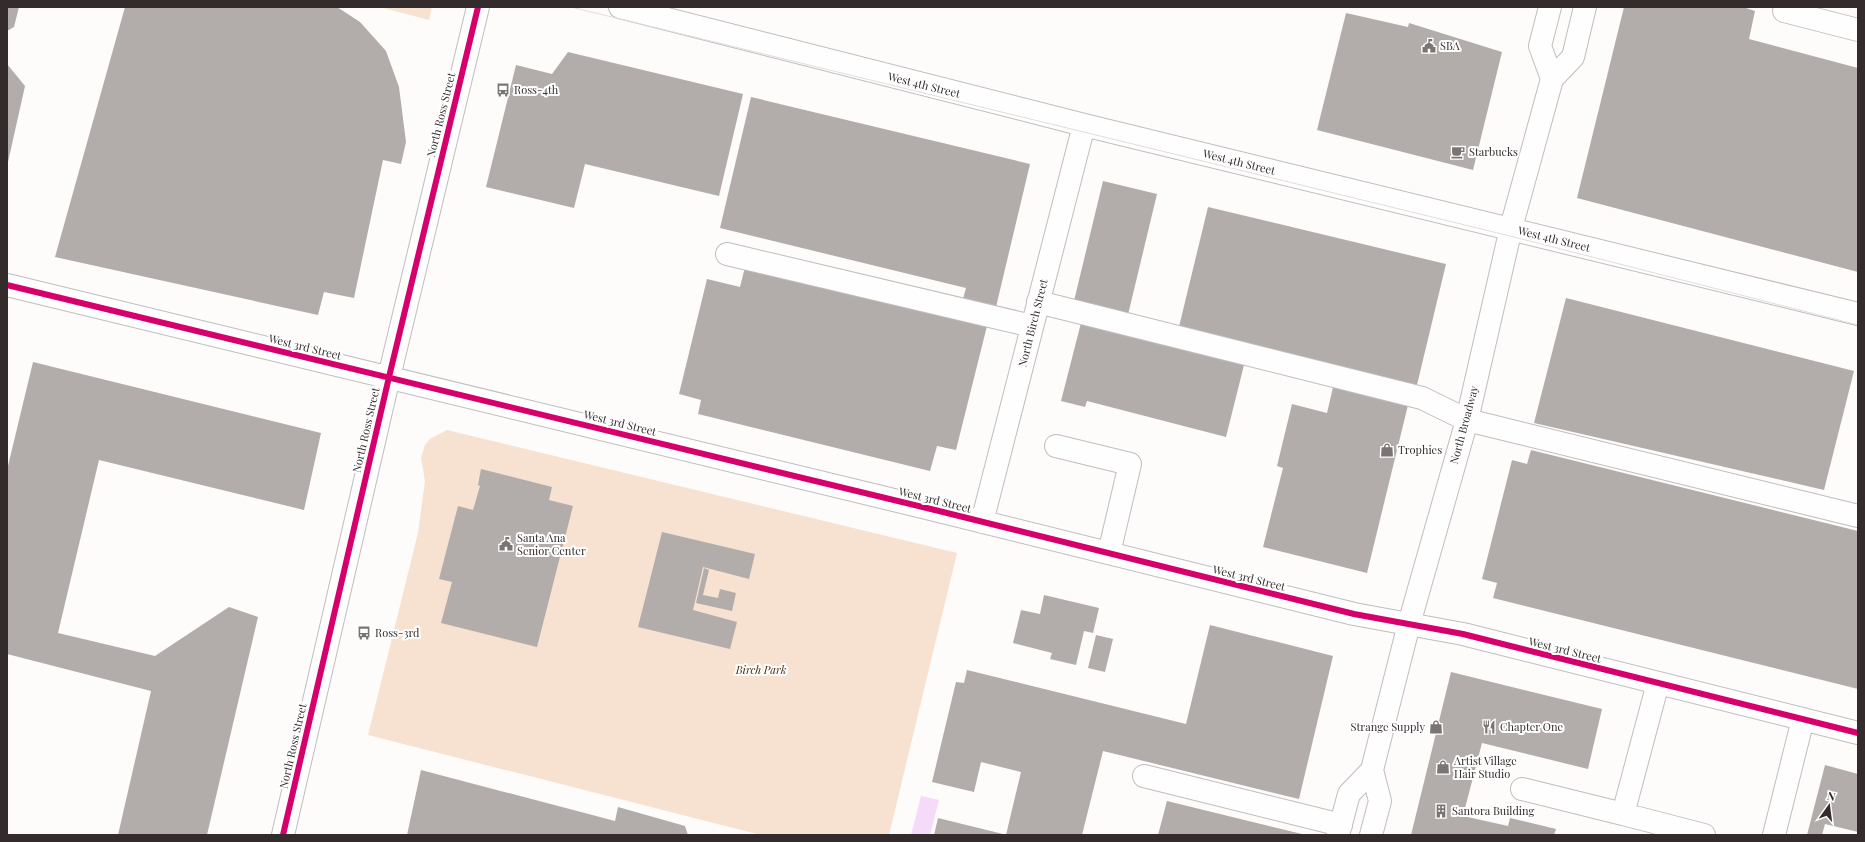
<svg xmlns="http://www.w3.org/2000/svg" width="1865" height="842" viewBox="0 0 1865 842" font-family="'Playfair Display',serif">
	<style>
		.green { fill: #f7e1d0 }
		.water { fill: #f5dafa }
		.building { fill: #b2adab }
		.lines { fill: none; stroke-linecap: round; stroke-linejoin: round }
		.minor-casing { stroke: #c2bcbd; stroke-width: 24 }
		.major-casing { stroke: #c2bcbd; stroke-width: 24 }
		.minor { stroke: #fffefe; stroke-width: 22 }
		.major { stroke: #fffefe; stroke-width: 22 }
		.tram { stroke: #dfdddd; stroke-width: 1 }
		.cycleway-casing { stroke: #fff; stroke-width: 8 }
		.cycleway { stroke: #d6006c; stroke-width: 6 }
		.labels { text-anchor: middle; stroke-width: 4; stroke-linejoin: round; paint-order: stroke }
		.poi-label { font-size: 11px; fill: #342b2c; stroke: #fff; text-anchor: start }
		.street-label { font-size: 11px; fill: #342b2c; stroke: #fff }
		.park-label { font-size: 11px; font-style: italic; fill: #482a0c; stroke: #fff }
	</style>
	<rect width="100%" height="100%" fill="#fefbfb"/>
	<path class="green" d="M 380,7 L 432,7 L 429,20 Z
		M 447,430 L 957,553 L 889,835 L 761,835 L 368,735 L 418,533 L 425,481 L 421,458 L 425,445 L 430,439 Z"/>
	<path class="water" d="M 921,796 L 939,800 L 930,835 L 911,835 Z"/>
	<path class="building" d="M 7,7 L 19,7 L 14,27 L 7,31 Z
		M 125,7 L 337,7 L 360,22 L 386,51 L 399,87 L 406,142 L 401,164 L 383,160 L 354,298 L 324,292 L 318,315 L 55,257 Z
		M 1624,7 L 1743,7 L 1755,11 L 1749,39 L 1858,68 L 1858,272 L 1577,198 Z
		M 1346,13 L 1408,27 L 1409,23 L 1502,52 L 1473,170 L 1317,130 Z
		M 568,52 L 743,94 L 719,196 L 585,164 L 574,208 L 486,187 L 516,65 L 552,74 Z
		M 7,64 L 25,86 L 8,162 L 7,162 Z
		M 751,97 L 1030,164 L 996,307 L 963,299 L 966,288 L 720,228 Z
		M 1103,181 L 1157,194 L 1127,319 L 1073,305 Z
		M 1208,207 L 1446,264 L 1416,389 L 1178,331 Z
		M 745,267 L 987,326 L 956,450 L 937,446 L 930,471 L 698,414 L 701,400 L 679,394 L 707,279 L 740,287 Z
		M 1566,298 L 1854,371 L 1824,490 L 1534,423 Z
		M 1082,319 L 1245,361 L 1226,437 L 1087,401 L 1085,407 L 1061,401 Z
		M 33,362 L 321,433 L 304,510 L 99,460 L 58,633 L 155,656 L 229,607 L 258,617 L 207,835 L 118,835 L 151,691 L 7,654 L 7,470 Z
		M 1334,383 L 1409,401 L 1367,573 L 1263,547 L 1283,468 L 1277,466 L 1292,404 L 1327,413 Z
		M 1531,450 L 1858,531 L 1858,689 L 1493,598 L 1497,583 L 1482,579 L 1512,460 L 1527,464 Z
		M 481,469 L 552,487 L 549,500 L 573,506 L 537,647 L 441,623 L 452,582 L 439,579 L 458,506 L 473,510 L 480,486 L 478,485 Z
		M 662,532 L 755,554 L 749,579 L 703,567 L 693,610 L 737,622 L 730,649 L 638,627 Z
		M 704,568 L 709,570 L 703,595 L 718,598 L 720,589 L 736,593 L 732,611 L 696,603 Z
		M 1044,595 L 1099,608 L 1093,633 L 1084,631 L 1076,665 L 1050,659 L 1052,653 L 1013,643 L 1021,610 L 1040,614 Z
		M 1210,625 L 1333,656 L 1299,799 L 1103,751 L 1082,835 L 1006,835 L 1021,772 L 981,762 L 974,792 L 932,782 L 956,682 L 964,683 L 967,670 L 1186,724 Z
		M 1096,635 L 1113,639 L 1105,672 L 1088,668 Z
		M 1451,672 L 1602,709 L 1588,769 L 1482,743 L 1463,816 L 1508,826 L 1510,818 L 1556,829 L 1554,835 L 1411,835 Z
		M 1825,765 L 1858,774 L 1858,832 L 1825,824 L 1822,835 L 1807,835 Z
		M 421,770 L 615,821 L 618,807 L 685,826 L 688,835 L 407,835 Z
		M 1167,801 L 1302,834 L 1302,835 L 1158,835 Z
		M 938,818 L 1003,834 L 1003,835 L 934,835 Z"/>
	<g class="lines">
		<g class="minor-casing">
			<path id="minor" d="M 620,7 L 1084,125 L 1858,314
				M 1785,7 L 1784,11 L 1858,30
				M 727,254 L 1032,326
				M 7,285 L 939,511 L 1354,614 L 1463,634 L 1858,733
				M 1038,302 L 1422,398 L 1467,420 L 1858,516
				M 1056,446 L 1130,464 L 1109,553
				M 982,522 L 1084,125
				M 1658,683 L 1623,814 L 1704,835
				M 1144,776 L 1341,825
				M 1522,789 L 1623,814
				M 283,835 L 389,377 L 478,7
				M 1774,835 L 1803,719"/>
		</g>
		<g class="major-casing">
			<path id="major" d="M 1550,7 L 1540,46 L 1552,79
				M 1338,835 L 1349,794 L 1372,770
				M 1371,835 L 1380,801 L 1372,770 L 1409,624 L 1467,420 L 1511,228 L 1552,79 L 1573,57 L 1585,7"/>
		</g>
		<use href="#minor" class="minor"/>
		<use href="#major" class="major"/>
		<path class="tram" d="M 571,7 L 1510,236 L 1858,325"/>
		<g class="cycleway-casing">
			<path id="cycleway" d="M 7,285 L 939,511 L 1354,614 L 1463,634 L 1858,733
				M 283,835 L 389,377 L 478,7"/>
		</g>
		<use href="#cycleway" class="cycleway"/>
	</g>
	<defs>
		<g id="civic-bare" transform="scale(1.08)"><path d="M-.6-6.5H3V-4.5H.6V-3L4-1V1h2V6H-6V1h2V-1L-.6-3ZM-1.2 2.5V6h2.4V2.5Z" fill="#7b7474" stroke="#fff" stroke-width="2.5" paint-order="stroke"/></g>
		<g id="bus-bare" transform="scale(1.08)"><path d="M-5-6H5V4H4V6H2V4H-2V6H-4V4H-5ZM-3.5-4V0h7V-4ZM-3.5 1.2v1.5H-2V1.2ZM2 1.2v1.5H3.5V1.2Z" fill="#7b7474" stroke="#fff" stroke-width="2.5" paint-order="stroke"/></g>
		<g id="cafe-bare" transform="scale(1.08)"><path d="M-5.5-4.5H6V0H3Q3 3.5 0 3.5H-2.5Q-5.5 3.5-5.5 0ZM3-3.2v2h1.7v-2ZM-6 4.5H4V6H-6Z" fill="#7b7474" stroke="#fff" stroke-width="2.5" paint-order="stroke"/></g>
		<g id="shop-bare" transform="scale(1.08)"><path d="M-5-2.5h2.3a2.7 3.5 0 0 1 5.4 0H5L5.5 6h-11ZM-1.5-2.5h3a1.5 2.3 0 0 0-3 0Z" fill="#7b7474" stroke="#fff" stroke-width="2.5" paint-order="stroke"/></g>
		<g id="restaurant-bare" transform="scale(1.08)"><path d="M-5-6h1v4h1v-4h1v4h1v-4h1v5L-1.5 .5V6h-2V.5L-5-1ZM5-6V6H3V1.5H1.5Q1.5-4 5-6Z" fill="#7b7474" stroke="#fff" stroke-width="2.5" paint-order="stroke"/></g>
		<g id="building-bare" transform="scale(1.08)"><path d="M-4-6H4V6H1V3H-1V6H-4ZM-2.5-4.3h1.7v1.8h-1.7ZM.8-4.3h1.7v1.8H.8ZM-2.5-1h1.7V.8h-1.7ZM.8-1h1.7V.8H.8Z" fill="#7b7474" stroke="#fff" stroke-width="2.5" paint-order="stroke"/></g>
	</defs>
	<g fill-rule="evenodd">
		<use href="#civic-bare" x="1429" y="46"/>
		<use href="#bus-bare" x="503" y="90"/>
		<use href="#cafe-bare" x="1458" y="152"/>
		<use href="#shop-bare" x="1387" y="450"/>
		<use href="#civic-bare" x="506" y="544"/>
		<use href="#bus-bare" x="364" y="633"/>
		<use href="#shop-bare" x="1436" y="727"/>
		<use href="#restaurant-bare" x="1489" y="727"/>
		<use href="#shop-bare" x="1443" y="767"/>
		<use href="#building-bare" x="1441" y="811"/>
	</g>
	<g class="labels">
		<g class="poi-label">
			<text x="1440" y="50">SBA</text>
			<text x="514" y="94">Ross-4th</text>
			<text x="1469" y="156">Starbucks</text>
			<text x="1398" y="454">Trophies</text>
			<text x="517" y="542">Santa Ana<tspan x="517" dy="13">Senior Center</tspan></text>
			<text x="375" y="637">Ross-3rd</text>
			<text x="1425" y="731" text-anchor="end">Strange Supply</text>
			<text x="1500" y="731">Chapter One</text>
			<text x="1454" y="765">Artist Village<tspan x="1454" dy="13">Hair Studio</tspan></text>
			<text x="1452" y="815">Santora Building</text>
		</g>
		<g class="street-label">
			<text transform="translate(924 85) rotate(14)" y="4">West 4th Street</text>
			<text transform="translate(441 115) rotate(-76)" y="4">North Ross Street</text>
			<text transform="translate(1239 162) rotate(14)" y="4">West 4th Street</text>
			<text transform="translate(1554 239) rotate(14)" y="4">West 4th Street</text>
			<text transform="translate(1033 323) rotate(-76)" y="4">North Birch Street</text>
			<text transform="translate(305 347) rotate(14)" y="4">West 3rd Street</text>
			<text transform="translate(620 423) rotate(14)" y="4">West 3rd Street</text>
			<text transform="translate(1464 425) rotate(-75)" y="4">North Broadway</text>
			<text transform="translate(366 430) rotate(-77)" y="4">North Ross Street</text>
			<text transform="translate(935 500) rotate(14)" y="4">West 3rd Street</text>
			<text transform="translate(1249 578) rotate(14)" y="4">West 3rd Street</text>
			<text transform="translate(1565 650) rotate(14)" y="4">West 3rd Street</text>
			<text transform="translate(293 746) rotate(-77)" y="4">North Ross Street</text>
		</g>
		<g class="park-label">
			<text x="761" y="674">Birch Park</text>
		</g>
	</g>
	<rect width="1865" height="842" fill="none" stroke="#342b2c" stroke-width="16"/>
	<g transform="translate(1829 806) rotate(14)" stroke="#ffffff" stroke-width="3" paint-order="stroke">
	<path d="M0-3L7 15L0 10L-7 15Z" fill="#342b2c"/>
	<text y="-6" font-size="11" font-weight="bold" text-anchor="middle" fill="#342b2c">N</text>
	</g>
</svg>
